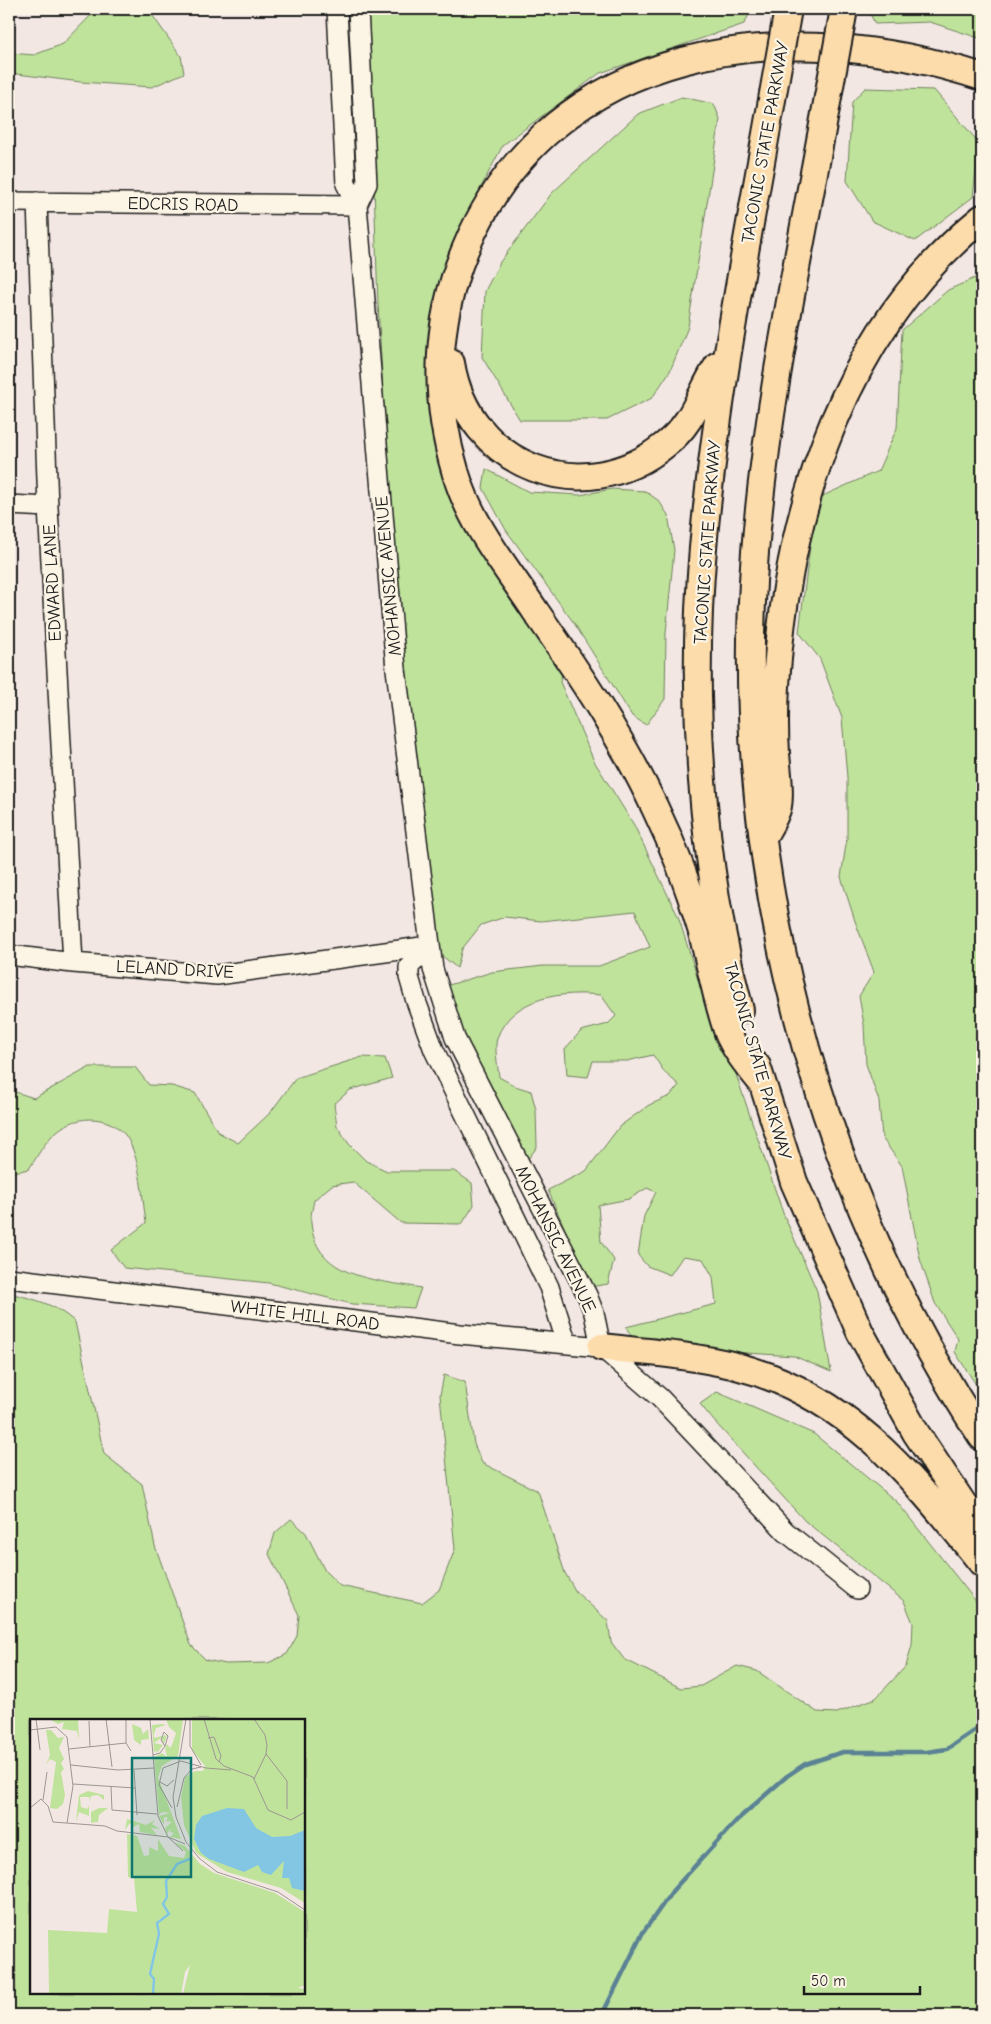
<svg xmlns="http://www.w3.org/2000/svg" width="991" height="2024" viewBox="0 0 991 2024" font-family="'Comic Neue',sans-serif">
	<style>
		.green { fill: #c0e39c; stroke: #6e805c; fill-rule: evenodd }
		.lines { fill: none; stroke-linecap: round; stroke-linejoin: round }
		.stream { stroke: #5a8294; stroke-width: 4.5 }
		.minor-casing { stroke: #1c1c1c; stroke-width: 22 }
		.highway-casing { stroke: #1c1c1c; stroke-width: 30 }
		.minor { stroke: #fcf5e5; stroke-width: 19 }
		.highway { stroke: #fddcac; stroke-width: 26 }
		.highway-bridge-casing { stroke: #1c1c1c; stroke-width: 30; stroke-linecap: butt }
		.highway-bridge { stroke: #fddcac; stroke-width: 26 }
		.labels { text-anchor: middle; stroke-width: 4.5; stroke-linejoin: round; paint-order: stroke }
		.street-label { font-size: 18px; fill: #1c1c1c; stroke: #fcf5e5 }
		.inset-river { fill: none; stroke: #83c6e4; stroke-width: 2.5 }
		.inset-road { fill: none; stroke: #9d9693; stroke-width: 1 }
		.view { fill: #0f766e; fill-opacity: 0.15; stroke: #0f766e; stroke-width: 2.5 }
		.inset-edge { fill: none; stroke: #1c1c1c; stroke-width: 2.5 }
	</style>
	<rect width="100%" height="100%" fill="#f3e7e3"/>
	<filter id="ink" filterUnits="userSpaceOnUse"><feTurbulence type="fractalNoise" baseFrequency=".02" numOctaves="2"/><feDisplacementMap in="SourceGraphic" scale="10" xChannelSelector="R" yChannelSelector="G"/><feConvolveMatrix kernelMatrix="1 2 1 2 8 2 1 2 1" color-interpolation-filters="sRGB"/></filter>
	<g filter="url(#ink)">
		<path class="green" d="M 97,9 L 148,9 L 181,56 L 184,73 L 152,87 L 81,82 L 9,73 L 9,53 L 34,55 L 63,44 Z
			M 368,9 L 752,9 L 744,24 L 600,73 L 503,145 L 458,231 L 436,322 L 437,426 L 564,664 L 560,682 L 594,761 L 634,825 L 678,916 L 713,1027 L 726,1045 L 783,1213 L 817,1291 L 831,1372 L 794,1356 L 637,1346 L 626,1327 L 716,1304 L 713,1277 L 703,1259 L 683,1256 L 670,1275 L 647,1266 L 638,1255 L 644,1216 L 656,1192 L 647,1188 L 629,1199 L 598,1205 L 601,1242 L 614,1260 L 608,1284 L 590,1287 L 548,1190 L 586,1171 L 620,1126 L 649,1105 L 670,1096 L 679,1085 L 665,1073 L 653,1055 L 627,1061 L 593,1061 L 588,1077 L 567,1075 L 565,1049 L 581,1031 L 608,1024 L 616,1016 L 601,995 C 564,991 512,996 497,1038 C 494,1048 498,1066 499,1077 L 515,1086 L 531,1091 L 536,1110 L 537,1147 L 528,1159 L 455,1024 L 449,985 L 492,972 L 543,966 L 599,966 L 650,947 L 635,911 L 541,921 L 505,917 L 481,925 L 462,949 L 457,968 L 441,955 L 416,812 L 389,497 L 378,304 Z
			M 868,9 L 982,9 L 982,39 L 930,22 L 875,24 Z
			M 865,88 L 934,90 L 979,143 L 973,197 L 915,241 L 872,221 L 847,181 L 852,102 Z
			M 682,97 L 714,104 L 720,119 L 688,327 L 670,371 L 652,398 L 607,420 L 520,420 L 482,357 L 485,291 L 500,262 L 552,193 L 638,114 Z
			M 982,275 L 982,1394 L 955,1352 L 958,1339 L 935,1303 L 920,1259 L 902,1166 L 882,1138 L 879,1101 L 866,1064 L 864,1025 L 859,996 L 874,972 L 855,921 L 841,877 L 847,838 L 847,777 L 842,718 L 820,659 L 799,632 L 816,499 L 878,471 L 897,428 L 902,330 L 948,290 Z
			M 486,469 L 529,492 L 580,495 L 612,489 L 645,491 L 659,501 L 668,515 L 674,550 L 666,633 L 665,699 L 646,725 L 632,716 L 574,623 L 506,530 L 483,488 Z
			M 362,1057 L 385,1058 L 392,1078 L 350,1090 L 334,1104 L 337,1126 L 349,1144 L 366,1161 L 387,1171 L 454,1171 L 472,1183 L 474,1205 L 462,1224 L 401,1223 L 353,1182 L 332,1185 L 314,1200 C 313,1207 310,1216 311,1223 C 316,1279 379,1280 421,1288 L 414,1308 L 352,1304 L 269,1283 L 124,1268 L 111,1250 L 146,1223 C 142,1196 141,1164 129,1141 C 115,1114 77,1113 56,1132 C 45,1141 37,1157 29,1169 L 9,1173 L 9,1090 L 34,1098 L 90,1067 L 135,1067 L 149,1085 L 172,1086 L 195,1093 L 218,1132 L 238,1143 L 270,1113 L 296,1078 Z
			M 9,1293 C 37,1300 53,1303 75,1322 L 104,1454 L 142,1484 L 155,1546 L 191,1645 L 206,1660 L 226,1664 L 268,1663 L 287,1654 L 297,1636 L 299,1615 L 269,1554 L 275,1533 L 291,1519 L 306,1533 L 325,1571 L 340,1586 L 422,1603 L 439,1590 L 455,1549 L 440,1395 L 444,1375 L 465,1382 L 474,1444 L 482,1463 L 538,1491 L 565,1573 L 576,1592 L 608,1621 L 611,1642 L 624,1659 L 681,1688 L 701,1686 L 737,1666 L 757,1671 L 817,1712 L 837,1713 L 876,1698 L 906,1666 L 912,1645 L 913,1623 L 904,1601 L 805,1521 L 714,1421 L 700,1404 L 717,1392 L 814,1434 L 897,1502 L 982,1609 L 982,2015 L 9,2015 ZM 31,1720 L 304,1720 L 304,1993 L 31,1993 Z"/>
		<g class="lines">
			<path class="stream" d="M 602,2015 L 642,1934 L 673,1890 L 737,1820 L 787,1776 L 805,1764 L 843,1752 L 926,1752 L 947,1749 L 982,1725"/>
			<g class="minor-casing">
				<path id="minor" d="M 337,9 L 346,184 L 357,205 L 396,669 L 433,969 L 455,1038 L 587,1295 L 594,1313 L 601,1347 L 660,1398 L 786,1532 L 857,1589
					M 9,202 L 357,205 L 367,184 L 358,9
					M 37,202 L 48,507 L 73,963
					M 9,505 L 48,507
					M 429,946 L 409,967 L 409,977 L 416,1001 L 434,1050 L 549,1287 L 567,1344
					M 9,955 L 73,963 L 217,975 L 429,946
					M 9,1278 L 460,1334 L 601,1347"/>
			</g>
			<g class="highway-casing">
				<path id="highway" d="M 828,97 C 801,248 767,399 755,552 C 731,858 814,1180 982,1437
					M 451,363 C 468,467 584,512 666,444 C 695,421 699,394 718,365
					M 763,837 C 768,828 776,816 778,806 C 781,790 777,770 776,753 C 774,725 775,698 777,670 C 790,502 847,327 982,218
					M 740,1010 C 701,864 690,698 703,548 C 716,396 747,245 773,94
					M 757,1066 L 794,1182 L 860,1332 L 916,1433 L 982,1532
					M 762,1083 C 749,1067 736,1052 728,1033 C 716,999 710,963 701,929 C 689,887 674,847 655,808 C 622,738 580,675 536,612 C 507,568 471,525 456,474 C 433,399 435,322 465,250 C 552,40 789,13 982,77
					M 601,1347 C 646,1352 692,1355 736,1366 C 849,1395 912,1477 982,1563"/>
			</g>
			<use href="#minor" class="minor"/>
			<use href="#highway" class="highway"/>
			<g class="highway-bridge-casing">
				<path id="highway-bridge" d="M 773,94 L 788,9
					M 828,97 L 844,9"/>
			</g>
			<use href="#highway-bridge" class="highway-bridge"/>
		</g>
	</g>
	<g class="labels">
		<g class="street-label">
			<text transform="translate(765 142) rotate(-80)" y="6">TACONIC STATE PARKWAY</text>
			<text transform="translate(183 204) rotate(1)" y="6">EDCRIS ROAD</text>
			<text transform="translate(707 542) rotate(-86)" y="6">TACONIC STATE PARKWAY</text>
			<text transform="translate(388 576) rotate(-95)" y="6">MOHANSIC AVENUE</text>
			<text transform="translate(52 583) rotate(-93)" y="6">EDWARD LANE</text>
			<text transform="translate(175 969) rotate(3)" y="6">LELAND DRIVE</text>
			<text transform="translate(758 1061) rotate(74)" y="6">TACONIC STATE PARKWAY</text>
			<text transform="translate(556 1239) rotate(64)" y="6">MOHANSIC AVENUE</text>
			<text transform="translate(305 1315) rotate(7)" y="6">WHITE HILL ROAD</text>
		</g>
	</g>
	<g transform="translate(30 1719)">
		<rect width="275" height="275" fill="#f3e7e3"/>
		<path d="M 19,0 L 48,0 L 49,21 L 47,12 L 32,10 L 34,3 L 28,5 ZM 136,0 L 153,0 L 148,37 L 132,47 L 128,58 L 151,120 L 140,118 L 144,114 L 140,113 L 141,109 L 137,115 L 135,109 L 142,103 L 136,102 L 138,99 L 134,98 L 134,106 L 129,97 L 140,94 L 132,93 L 129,96 L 124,38 L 132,34 L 137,38 L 135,29 L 137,25 L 140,29 L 142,26 L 146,14 L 139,8 ZM 162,0 L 275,0 L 275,184 L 251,169 L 197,153 L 166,134 L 154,106 L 151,78 L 155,58 L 165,52 L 173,52 L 175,47 L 162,31 ZM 102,5 L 111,9 L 113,15 L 118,10 L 119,20 L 111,21 L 111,26 L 104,21 ZM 122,6 L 132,5 L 136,6 L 126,9 L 124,15 L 124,19 L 137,16 L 134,25 L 131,19 L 124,24 L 133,26 L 127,34 L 126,31 L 124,34 ZM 16,11 L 21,11 L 28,19 L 34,18 L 29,29 L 34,40 L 31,44 L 34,50 L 31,53 L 35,76 L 33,85 L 27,90 L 20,89 L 26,43 L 20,40 L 16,46 L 20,36 ZM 58,72 L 74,76 L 74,81 L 68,76 L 61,77 L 60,82 L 59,78 L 50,78 L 51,88 L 57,90 L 59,87 L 59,97 L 49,93 L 46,103 L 49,76 ZM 69,89 L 78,89 L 69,96 L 68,103 L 61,104 L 61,93 ZM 97,100 L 116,106 L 125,101 L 122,105 L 130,110 L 121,109 L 127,116 L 110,113 L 109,105 L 103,108 L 100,104 L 95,111 ZM 97,115 L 107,117 L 114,137 L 119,136 L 119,128 L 128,132 L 128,120 L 139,137 L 154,139 L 156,133 L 144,123 L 155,127 L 170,145 L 184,154 L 245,174 L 275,193 L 275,266 L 268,269 L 275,270 L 275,275 L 153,275 L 160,246 L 155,253 L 151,275 L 19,275 L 18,211 L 77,214 L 79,190 L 107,193 L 104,159 L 98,158 Z" fill="#c0e39c"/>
		<path d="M 197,89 L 214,90 L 226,109 L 242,118 L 260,117 L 275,111 L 275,172 L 262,169 L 259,159 L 252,159 L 254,142 L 241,156 L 232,153 L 228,146 L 214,153 L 179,140 L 171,134 L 164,120 L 166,106 L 172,97 Z" fill="#83c6e4"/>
		<path class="inset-river" d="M 123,275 L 124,260 L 120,255 L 129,215 L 127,204 L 139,195 L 133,185 L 137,178 L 136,162 L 147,145 L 162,139"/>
		<path class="inset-road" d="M 6,0 L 10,31M 76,0 L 82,48M 96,0 L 96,24 L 101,32M 120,0 L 128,97 L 138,118 L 153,132M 156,0 L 143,78 L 146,98 L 156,123 L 169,139 L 187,153 L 248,173 L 275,191M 160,0 L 160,27 L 171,46M 174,0 L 186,40 L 194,47 L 223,58 L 238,91 L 261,101 L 275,93M 224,0 L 235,16 L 237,26 L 236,35 L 224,60M 59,2 L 60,28M 0,11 L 26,8 L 37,18 L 43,67 L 37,104M 134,13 L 138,17 L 135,27 L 131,21 ZM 178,19 L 184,18 L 191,37 L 189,43M 39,30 L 96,24M 236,35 L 257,62 L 257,90M 123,36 L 130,34 L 135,27M 41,46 L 88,51 L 124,49M 176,49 L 201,51M 104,51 L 107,96M 130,63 L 137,67 L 144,61M 43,65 L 105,69M 81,67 L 82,91 L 127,95M 13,81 L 17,53M 147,88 L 154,59 L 162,50 L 171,48M 0,89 L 11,80 L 18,87 L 23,103 L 75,107 L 87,112 L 138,118M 142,89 L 129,66 L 133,49 L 151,42 L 176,49M 138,118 L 155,125"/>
		<path class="view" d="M 102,39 L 161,39 L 161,158 L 102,158 Z"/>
		<rect width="275" height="275" class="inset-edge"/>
	</g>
	<rect width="991" height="2024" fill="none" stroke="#fcf5e5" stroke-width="30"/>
	<rect x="15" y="15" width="961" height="1994" fill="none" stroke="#1c1c1c" stroke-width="2" filter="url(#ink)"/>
	<path d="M804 1986v8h116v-8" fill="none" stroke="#1c1c1c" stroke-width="2.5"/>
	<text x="811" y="1986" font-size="15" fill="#1c1c1c" stroke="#fcf5e5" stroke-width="4" paint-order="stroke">50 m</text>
</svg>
